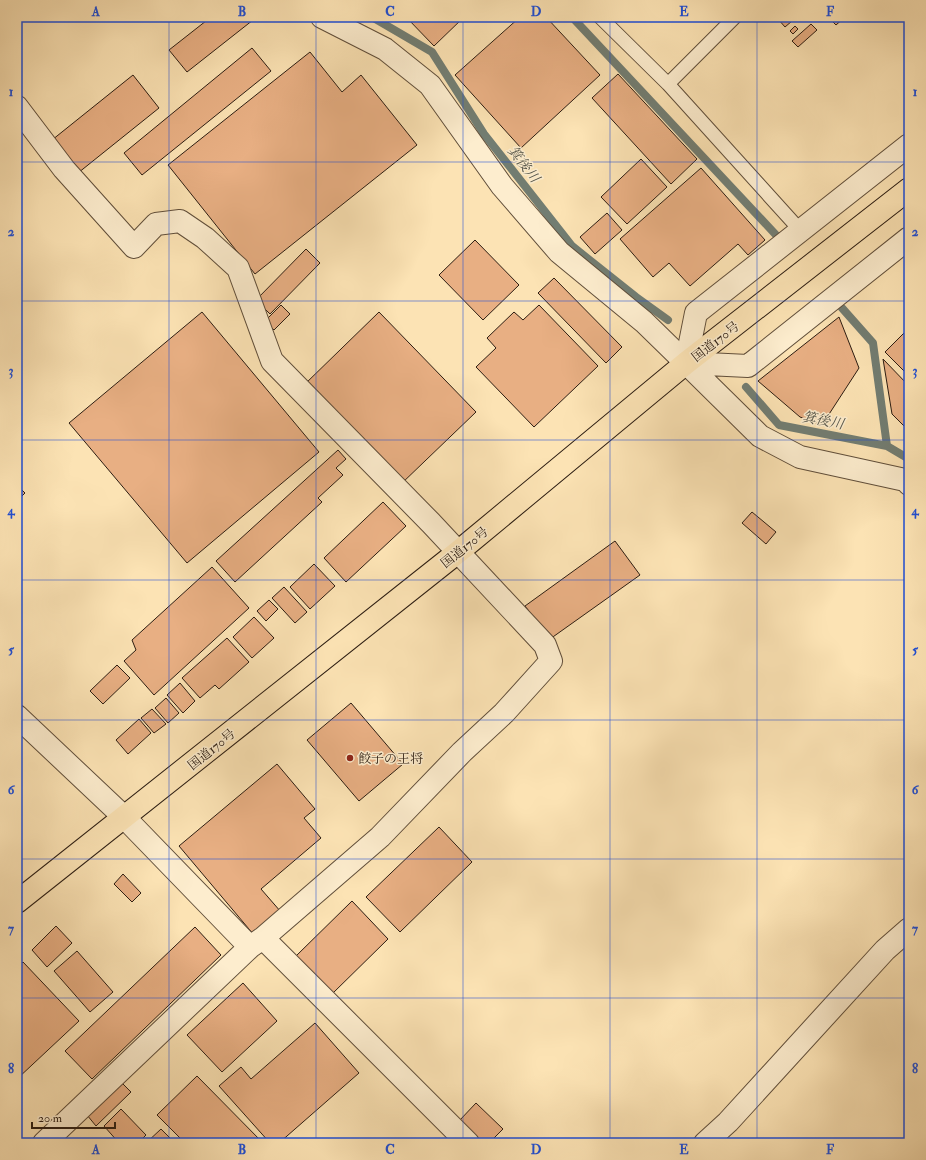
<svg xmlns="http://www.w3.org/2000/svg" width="926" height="1160" viewBox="0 0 926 1160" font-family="'IM FELL Double Pica','Noto Serif JP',serif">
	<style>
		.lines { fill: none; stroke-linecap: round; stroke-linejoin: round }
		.stream { stroke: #727d72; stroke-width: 8 }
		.building { fill: #e8af83; stroke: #2c1d12 }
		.service-casing { stroke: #604e3a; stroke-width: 15 }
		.minor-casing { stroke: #604e3a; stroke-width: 24 }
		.tertiary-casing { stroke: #604e3a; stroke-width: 24 }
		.trunk-casing { stroke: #2c1d12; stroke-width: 24 }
		.service { stroke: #fdedce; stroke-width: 13 }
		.minor { stroke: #fdedce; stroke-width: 22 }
		.tertiary { stroke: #fdedce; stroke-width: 22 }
		.trunk { stroke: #fce3b4; stroke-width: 22 }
		.grid { fill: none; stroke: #1d4ed8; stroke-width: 1; stroke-opacity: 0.55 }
		.poi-dot { fill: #8f2418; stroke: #fdedce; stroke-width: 1.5 }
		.labels { text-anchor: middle; stroke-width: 3; stroke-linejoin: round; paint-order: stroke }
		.street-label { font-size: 13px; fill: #2c1d12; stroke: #fdedce }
		.poi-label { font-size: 13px; fill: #2c1d12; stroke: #fdedce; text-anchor: start }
		.water-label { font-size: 14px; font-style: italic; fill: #55554a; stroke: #fdedce }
		.neatline { fill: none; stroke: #1d4ed8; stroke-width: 1.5 }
		.grid-label { font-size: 13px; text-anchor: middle; font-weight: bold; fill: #1d4ed8 }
	</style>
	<rect width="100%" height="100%" fill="#fce3b4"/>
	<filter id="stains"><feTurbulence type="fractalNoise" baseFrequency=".005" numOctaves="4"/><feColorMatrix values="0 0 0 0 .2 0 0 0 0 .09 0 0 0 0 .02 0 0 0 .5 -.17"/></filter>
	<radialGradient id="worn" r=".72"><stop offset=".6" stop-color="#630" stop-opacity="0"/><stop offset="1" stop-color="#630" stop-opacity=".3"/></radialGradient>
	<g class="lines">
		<path class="stream" d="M 372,17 L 432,52 L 484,134 L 572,246 L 636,297 L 668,320
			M 572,17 L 777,236
			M 842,308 L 873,343 L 887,446
			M 746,387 L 779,425 L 887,446 L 909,459"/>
	</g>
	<path class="building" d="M 211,17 L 250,17 L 253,20 L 187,72 L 169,50 Z
		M 406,17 L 464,17 L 434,46 Z
		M 520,17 L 546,17 L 600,75 L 521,148 L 455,75 Z
		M 781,17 L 789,17 L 792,21 L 785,27 L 778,19 Z
		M 828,17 L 845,17 L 836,25 Z
		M 811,24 L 817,30 L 798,47 L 792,41 Z
		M 795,26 L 798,29 L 793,34 L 790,31 Z
		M 252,48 L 271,71 L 142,175 L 124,153 Z
		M 310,52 L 342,92 L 361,75 L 417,145 L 255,274 L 168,165 Z
		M 618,74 L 697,159 L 671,184 L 592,98 Z
		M 133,75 L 159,108 L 78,173 L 52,140 Z
		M 641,159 L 667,187 L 627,224 L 601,197 Z
		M 701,168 L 765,240 L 748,255 L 738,244 L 690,286 L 669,263 L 653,277 L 620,239 Z
		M 607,213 L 622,230 L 595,254 L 580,237 Z
		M 475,240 L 519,285 L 483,320 L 439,275 Z
		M 306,249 L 320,263 L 270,314 L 256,300 Z
		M 554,278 L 622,347 L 606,363 L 538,293 Z
		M 281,305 L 290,314 L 274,330 L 265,321 Z
		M 539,305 L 598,366 L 534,427 L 476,367 L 496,348 L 487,338 L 514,312 L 523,320 Z
		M 202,312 L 319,452 L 187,563 L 69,423 Z
		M 379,312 L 476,412 L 400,485 L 304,385 Z
		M 839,317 L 859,368 L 822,425 L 800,417 L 758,381 Z
		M 909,328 L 909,376 L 885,352 Z
		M 883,359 L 909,386 L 909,431 L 892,414 Z
		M 338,450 L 346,459 L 336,468 L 343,475 L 318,498 L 322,502 L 235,582 L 216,561 Z
		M 17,485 L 25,493 L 17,501 Z
		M 383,502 L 406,526 L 346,582 L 324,558 Z
		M 752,512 L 776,532 L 766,544 L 742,523 Z
		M 615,541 L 640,575 L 550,639 L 525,606 Z
		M 314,564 L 335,586 L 310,609 L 290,587 Z
		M 212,567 L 249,608 L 154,695 L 124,661 L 136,650 L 132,640 Z
		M 284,587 L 307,612 L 295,623 L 272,598 Z
		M 269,600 L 278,609 L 266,621 L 257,611 Z
		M 254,617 L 274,638 L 252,658 L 233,637 Z
		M 227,638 L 249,662 L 219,689 L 215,685 L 200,698 L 182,678 Z
		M 117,665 L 130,678 L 103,704 L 90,691 Z
		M 180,683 L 195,701 L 183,713 L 167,695 Z
		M 166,698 L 179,713 L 168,723 L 155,708 Z
		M 351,703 L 403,764 L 359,801 L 307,740 Z
		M 152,709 L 166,724 L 154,733 L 141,718 Z
		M 139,719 L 151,733 L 128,754 L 116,740 Z
		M 277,764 L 315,809 L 304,818 L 321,838 L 261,889 L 281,912 L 254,935 L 179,846 Z
		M 439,827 L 472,862 L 400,932 L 366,897 Z
		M 123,874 L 141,893 L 132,902 L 114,884 Z
		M 352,901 L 388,939 L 331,995 L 295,957 Z
		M 56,926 L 72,943 L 47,967 L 32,950 Z
		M 195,927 L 221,955 L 92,1079 L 65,1051 Z
		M 77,951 L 113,992 L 90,1012 L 54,971 Z
		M 23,962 L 79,1021 L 17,1079 L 17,968 Z
		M 243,983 L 277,1021 L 222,1072 L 187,1035 Z
		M 315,1023 L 359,1073 L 279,1143 L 270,1143 L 219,1086 L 241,1067 L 251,1079 Z
		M 197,1076 L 263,1143 L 183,1143 L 184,1142 L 157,1115 Z
		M 121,1082 L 131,1092 L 96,1126 L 87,1115 Z
		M 476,1103 L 503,1129 L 489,1143 L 482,1143 L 459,1121 Z
		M 121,1109 L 146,1135 L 138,1143 L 119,1143 L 104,1126 Z
		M 161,1129 L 175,1143 L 146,1143 Z"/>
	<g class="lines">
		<g class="service-casing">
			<path id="service" d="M 600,17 L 668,84 L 800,230
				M 668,84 L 735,17"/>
		</g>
		<g class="minor-casing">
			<path id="minor" d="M 17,107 L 64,169 L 134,247 L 156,224 L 180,221 L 205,238 L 238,268 L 272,361 L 431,523 L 545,645 L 551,661 L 504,713 L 462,752 L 380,837 L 263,938 L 250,947 L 44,1143
				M 686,363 L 696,313 L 909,145
				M 686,363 L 748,366 L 909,238
				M 686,363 L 760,436 L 800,457 L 905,480 L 909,484
				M 17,716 L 125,818 L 250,947
				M 263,938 L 468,1143
				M 705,1143 L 728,1122 L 885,950 L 909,929"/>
		</g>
		<g class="tertiary-casing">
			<path id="tertiary" d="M 322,17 L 385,49 L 430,85 L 502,186 L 559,252 L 644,322 L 686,363"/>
		</g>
		<g class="trunk-casing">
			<path id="trunk" d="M 17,902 L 458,552 L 686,363 L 909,189"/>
		</g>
		<use href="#service" class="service"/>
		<use href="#minor" class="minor"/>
		<use href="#tertiary" class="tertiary"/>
		<use href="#trunk" class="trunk"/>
	</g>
	<path class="grid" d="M 169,17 L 169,1143M 316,17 L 316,1143M 463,17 L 463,1143M 610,17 L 610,1143M 757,17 L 757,1143M 17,162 L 909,162M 17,301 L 909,301M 17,440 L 909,440M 17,580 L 909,580M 17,720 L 909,720M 17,859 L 909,859M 17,998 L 909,998"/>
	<circle class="poi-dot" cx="350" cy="758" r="4"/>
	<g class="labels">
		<g class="street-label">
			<text transform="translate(715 341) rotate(-38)" y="5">国道170号</text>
			<text transform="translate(464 547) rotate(-39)" y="5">国道170号</text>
			<text transform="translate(211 749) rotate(-39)" y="5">国道170号</text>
		</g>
		<g class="poi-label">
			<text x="358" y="763">餃子の王将</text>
		</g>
		<g class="water-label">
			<text transform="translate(524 164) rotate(52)" y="5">箕後川</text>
			<text transform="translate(823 420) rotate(11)" y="5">箕後川</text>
		</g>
	</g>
	<rect width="926" height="1160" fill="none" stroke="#fce3b4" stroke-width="44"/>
	<path d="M32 1122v6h83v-6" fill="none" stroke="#2c1d12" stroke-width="2"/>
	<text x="38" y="1122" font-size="12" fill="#2c1d12" stroke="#fdedce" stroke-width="3" paint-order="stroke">20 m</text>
	<rect x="22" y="22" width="882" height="1116" class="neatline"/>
	<g class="grid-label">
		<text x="96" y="16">A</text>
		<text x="242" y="16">B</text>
		<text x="390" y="16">C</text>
		<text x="536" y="16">D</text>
		<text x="684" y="16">E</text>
		<text x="830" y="16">F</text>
		<text x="11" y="96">1</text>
		<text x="915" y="96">1</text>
		<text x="11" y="236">2</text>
		<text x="915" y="236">2</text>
		<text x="11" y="375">3</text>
		<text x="915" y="375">3</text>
		<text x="11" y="515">4</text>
		<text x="915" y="515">4</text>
		<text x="11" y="654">5</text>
		<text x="915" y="654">5</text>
		<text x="11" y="794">6</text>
		<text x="915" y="794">6</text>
		<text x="11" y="933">7</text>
		<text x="915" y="933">7</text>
		<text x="11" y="1073">8</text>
		<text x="915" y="1073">8</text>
		<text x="96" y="1154">A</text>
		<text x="242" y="1154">B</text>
		<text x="390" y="1154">C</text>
		<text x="536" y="1154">D</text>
		<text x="684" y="1154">E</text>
		<text x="830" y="1154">F</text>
	</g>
	<rect width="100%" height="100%" filter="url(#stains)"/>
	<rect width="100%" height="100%" fill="url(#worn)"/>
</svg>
